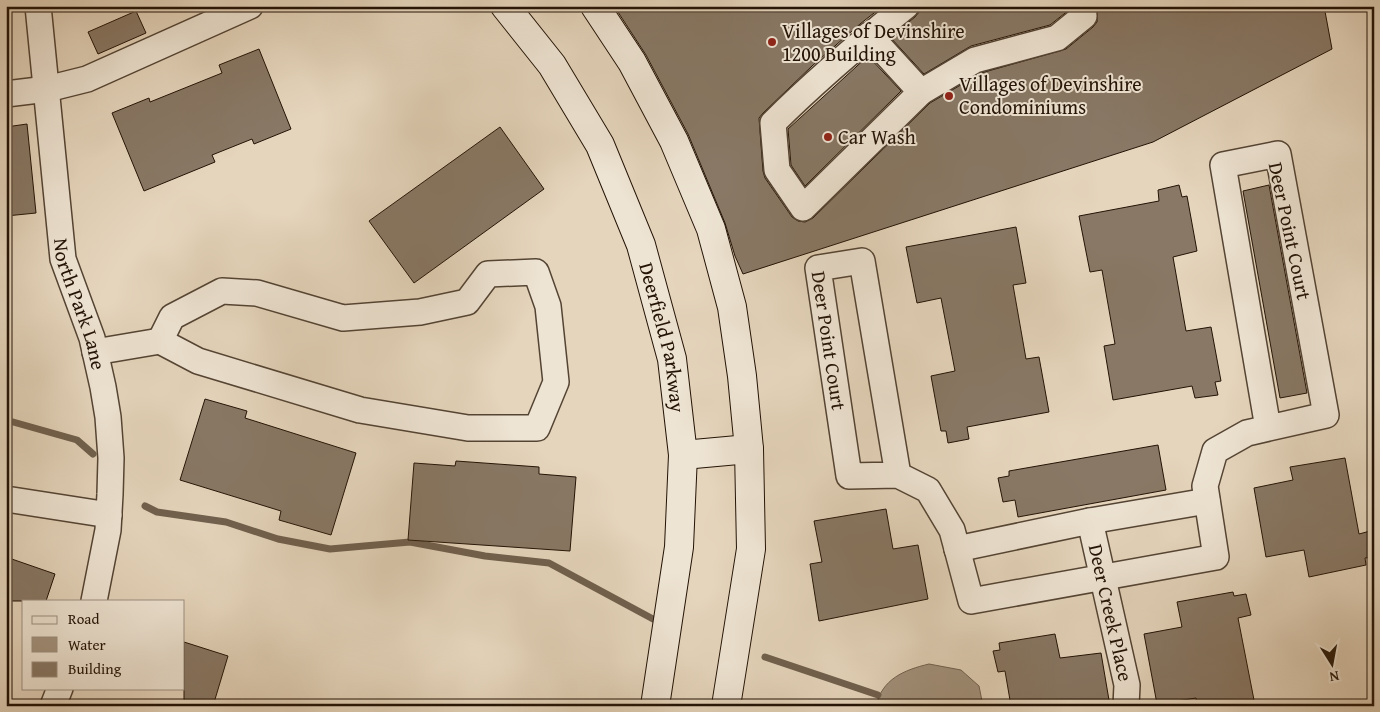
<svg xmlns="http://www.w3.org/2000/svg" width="1380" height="712" viewBox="0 0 1380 712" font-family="'Gentium Book Plus',serif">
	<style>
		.water { fill: #a3937e; stroke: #70604e }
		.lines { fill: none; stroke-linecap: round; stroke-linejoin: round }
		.stream { stroke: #70604e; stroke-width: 7 }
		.building { fill: #887865; stroke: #231306 }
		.street-casing { stroke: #544434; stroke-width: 28 }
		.secondary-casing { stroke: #231306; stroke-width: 30 }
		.street { stroke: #eee4d3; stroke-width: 25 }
		.secondary { stroke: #eee4d3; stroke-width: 28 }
		.poi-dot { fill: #8f2418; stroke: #eee4d3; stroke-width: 2 }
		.labels { text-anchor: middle; stroke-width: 4; stroke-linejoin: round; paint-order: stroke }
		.poi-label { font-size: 20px; fill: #231306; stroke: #eee4d3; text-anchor: start }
		.street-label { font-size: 20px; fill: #231306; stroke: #eee4d3 }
	</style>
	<rect width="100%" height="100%" fill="#e5d5bc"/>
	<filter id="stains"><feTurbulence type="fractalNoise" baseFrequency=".004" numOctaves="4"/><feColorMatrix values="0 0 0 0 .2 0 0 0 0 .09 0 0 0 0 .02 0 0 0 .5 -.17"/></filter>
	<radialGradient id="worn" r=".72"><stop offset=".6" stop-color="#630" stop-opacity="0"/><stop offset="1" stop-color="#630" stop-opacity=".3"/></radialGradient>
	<path class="water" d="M 929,664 L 961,670 L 979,686 L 983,706 L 876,706 C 882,679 904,670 929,664 Z"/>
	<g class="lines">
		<path class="stream" d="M 6,420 L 77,440 L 93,454
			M 145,506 L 157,512 L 226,522 L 278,539 L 330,549 L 410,542 L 485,556 L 549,563 L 653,619
			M 765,657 L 878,695"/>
	</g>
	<path class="building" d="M 614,6 L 883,6 L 860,24 L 812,66 L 763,113 L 759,118 L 763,171 L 765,178 L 792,217 L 798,221 L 805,222 L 813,218 L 930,103 L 981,73 L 1066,49 L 1093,27 L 1097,22 L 1097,6 L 1324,6 L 1332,49 L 1153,142 L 743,274 L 735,256 L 725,223 L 688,134 L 646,55 Z
		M 920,6 L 1069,6 L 1069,10 L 1050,25 L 971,46 L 924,74 L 890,37 L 915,17 L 919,12 Z
		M 136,11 L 146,33 L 98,54 L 88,32 Z
		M 259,49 L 291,129 L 254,144 L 252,139 L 212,155 L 215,162 L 144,191 L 112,113 L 149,98 L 150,102 L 222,73 L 219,65 Z
		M 868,56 L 901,91 L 805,186 L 791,165 L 788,129 Z
		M 27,124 L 36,213 L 6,216 L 6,127 Z
		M 500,127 L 544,189 L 414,283 L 369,221 Z
		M 1179,185 L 1182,197 L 1187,196 L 1197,251 L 1173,257 L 1186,331 L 1211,327 L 1221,381 L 1215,382 L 1218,395 L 1195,398 L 1192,386 L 1113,400 L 1104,346 L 1115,344 L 1102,270 L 1090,272 L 1079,216 L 1159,201 L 1158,190 Z
		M 1269,185 L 1307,393 L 1280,398 L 1243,191 Z
		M 1016,227 L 1026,283 L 1013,285 L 1026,359 L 1039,357 L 1049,412 L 967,427 L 969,439 L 948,443 L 946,431 L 941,431 L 931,376 L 955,371 L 941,298 L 917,303 L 906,247 Z
		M 205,399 L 247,411 L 245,418 L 356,453 L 331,535 L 279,520 L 281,511 L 180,480 Z
		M 1158,445 L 1166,490 L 1018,517 L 1015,500 L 1003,502 L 998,478 L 1009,476 L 1009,471 Z
		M 1345,458 L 1359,534 L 1374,530 L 1374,557 L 1365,558 L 1366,565 L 1309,577 L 1304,550 L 1266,557 L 1254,488 L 1293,480 L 1290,467 Z
		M 456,461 L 539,467 L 539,474 L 576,477 L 570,551 L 408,540 L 414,463 L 455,466 Z
		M 886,509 L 893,549 L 918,545 L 928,599 L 819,621 L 810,564 L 822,562 L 814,521 Z
		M 6,557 L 55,574 L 46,601 L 6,601 Z
		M 1233,592 L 1234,596 L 1246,594 L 1251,615 L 1238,618 L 1254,700 L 1223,706 L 1197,706 L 1196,698 L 1157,704 L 1144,634 L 1182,627 L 1177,602 Z
		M 1055,634 L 1060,658 L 1101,653 L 1110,706 L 1011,706 L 1005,671 L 998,672 L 993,651 L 1000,650 L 999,643 Z
		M 184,642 L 228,656 L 213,706 L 184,706 Z"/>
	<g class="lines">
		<g class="street-casing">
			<g id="street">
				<path id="s1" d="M 38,6 L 63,259 L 92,338 L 103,387 L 108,417 L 111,458 L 110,494 L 108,530 L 94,601"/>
				<path d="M 906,6 C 860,43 815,81 773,123 L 777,170 L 803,208 L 921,92 L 975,60 L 1057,38 L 1084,16 L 1083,6"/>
				<path d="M 869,35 L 921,92"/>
				<path d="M 6,94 L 47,89 L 87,79 L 250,6"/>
				<path d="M 536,272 L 548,306 L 556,382 L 537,428 L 468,428 L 360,410 L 198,361 L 160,341 L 172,317 L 222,291 L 257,293 L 343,318 L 420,312 L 467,302 L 488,274 Z"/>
				<path d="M 95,352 L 160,341"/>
				<path id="s2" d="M 898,475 L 862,261 L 818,268 L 849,476 L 898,475 L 928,490 L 952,530 L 971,601 L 1216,557 L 1205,486 L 1215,451 L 1247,433 L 1326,415 L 1278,154 L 1223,165 L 1268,428"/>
				<path d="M 6,499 L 109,515"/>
				<path id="s3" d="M 1090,521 L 1127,685 L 1126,706"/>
				<path d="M 957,549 L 1090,521 L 1207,501"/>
				<path d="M 53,706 L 60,688"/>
			</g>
		</g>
		<g class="secondary-casing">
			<g id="secondary">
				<path id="s4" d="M 505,6 L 552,65 L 600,145 L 641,245 L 672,359 L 683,455 L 679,547 L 655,706"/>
				<path d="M 595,6 L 632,62 L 674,141 L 711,229 L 732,307 L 742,376 L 749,449 L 751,549 L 726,706"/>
				<path d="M 683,455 L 749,449"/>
			</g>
		</g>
		<use href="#street" class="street"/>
		<use href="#secondary" class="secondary"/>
	</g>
	<g class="poi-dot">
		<circle cx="772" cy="42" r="5"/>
		<circle cx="949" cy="96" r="5"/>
		<circle cx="828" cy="137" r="5"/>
	</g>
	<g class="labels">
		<g class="poi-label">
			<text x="782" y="38">Villages of Devinshire<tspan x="782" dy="23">1200 Building</tspan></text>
			<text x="959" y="91">Villages of Devinshire<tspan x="959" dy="23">Condominiums</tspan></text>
			<text x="838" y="144">Car Wash</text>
		</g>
		<g class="street-label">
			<text transform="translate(1290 231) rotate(78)" y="7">Deer Point Court</text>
			<text dy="7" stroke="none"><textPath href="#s1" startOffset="302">North Park Lane</textPath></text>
			<text dy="7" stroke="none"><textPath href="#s4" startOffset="372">Deerfield Parkway</textPath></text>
			<text dy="7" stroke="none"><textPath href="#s2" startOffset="335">Deer Point Court</textPath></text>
			<text dy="7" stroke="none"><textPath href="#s3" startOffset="94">Deer Creek Place</textPath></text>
		</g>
	</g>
	<rect width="1380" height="712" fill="none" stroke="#e5d5bc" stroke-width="25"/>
	<rect x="8" y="8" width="1365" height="697" fill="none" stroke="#231306" stroke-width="2.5"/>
	<rect x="12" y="12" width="1355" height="687" fill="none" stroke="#231306"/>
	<rect x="22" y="600" width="162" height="90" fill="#eee4d3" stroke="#9d9081"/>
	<rect x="32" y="616" width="25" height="8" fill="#eee4d3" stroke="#9d9081"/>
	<text x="68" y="624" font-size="15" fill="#231306">Road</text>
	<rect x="32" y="637" width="25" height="15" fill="#a3937e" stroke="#9d9081"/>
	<text x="68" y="650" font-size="15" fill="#231306">Water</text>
	<rect x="32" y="662" width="25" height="15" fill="#887865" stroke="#9d9081"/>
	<text x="68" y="674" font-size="15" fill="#231306">Building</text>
	<g transform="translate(1332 664) rotate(169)" stroke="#eee4d3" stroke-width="4" paint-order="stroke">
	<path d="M0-4L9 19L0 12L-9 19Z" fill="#231306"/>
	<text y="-8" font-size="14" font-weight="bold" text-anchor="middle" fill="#231306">N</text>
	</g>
	<rect width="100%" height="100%" filter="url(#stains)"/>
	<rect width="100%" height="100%" fill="url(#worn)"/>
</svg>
